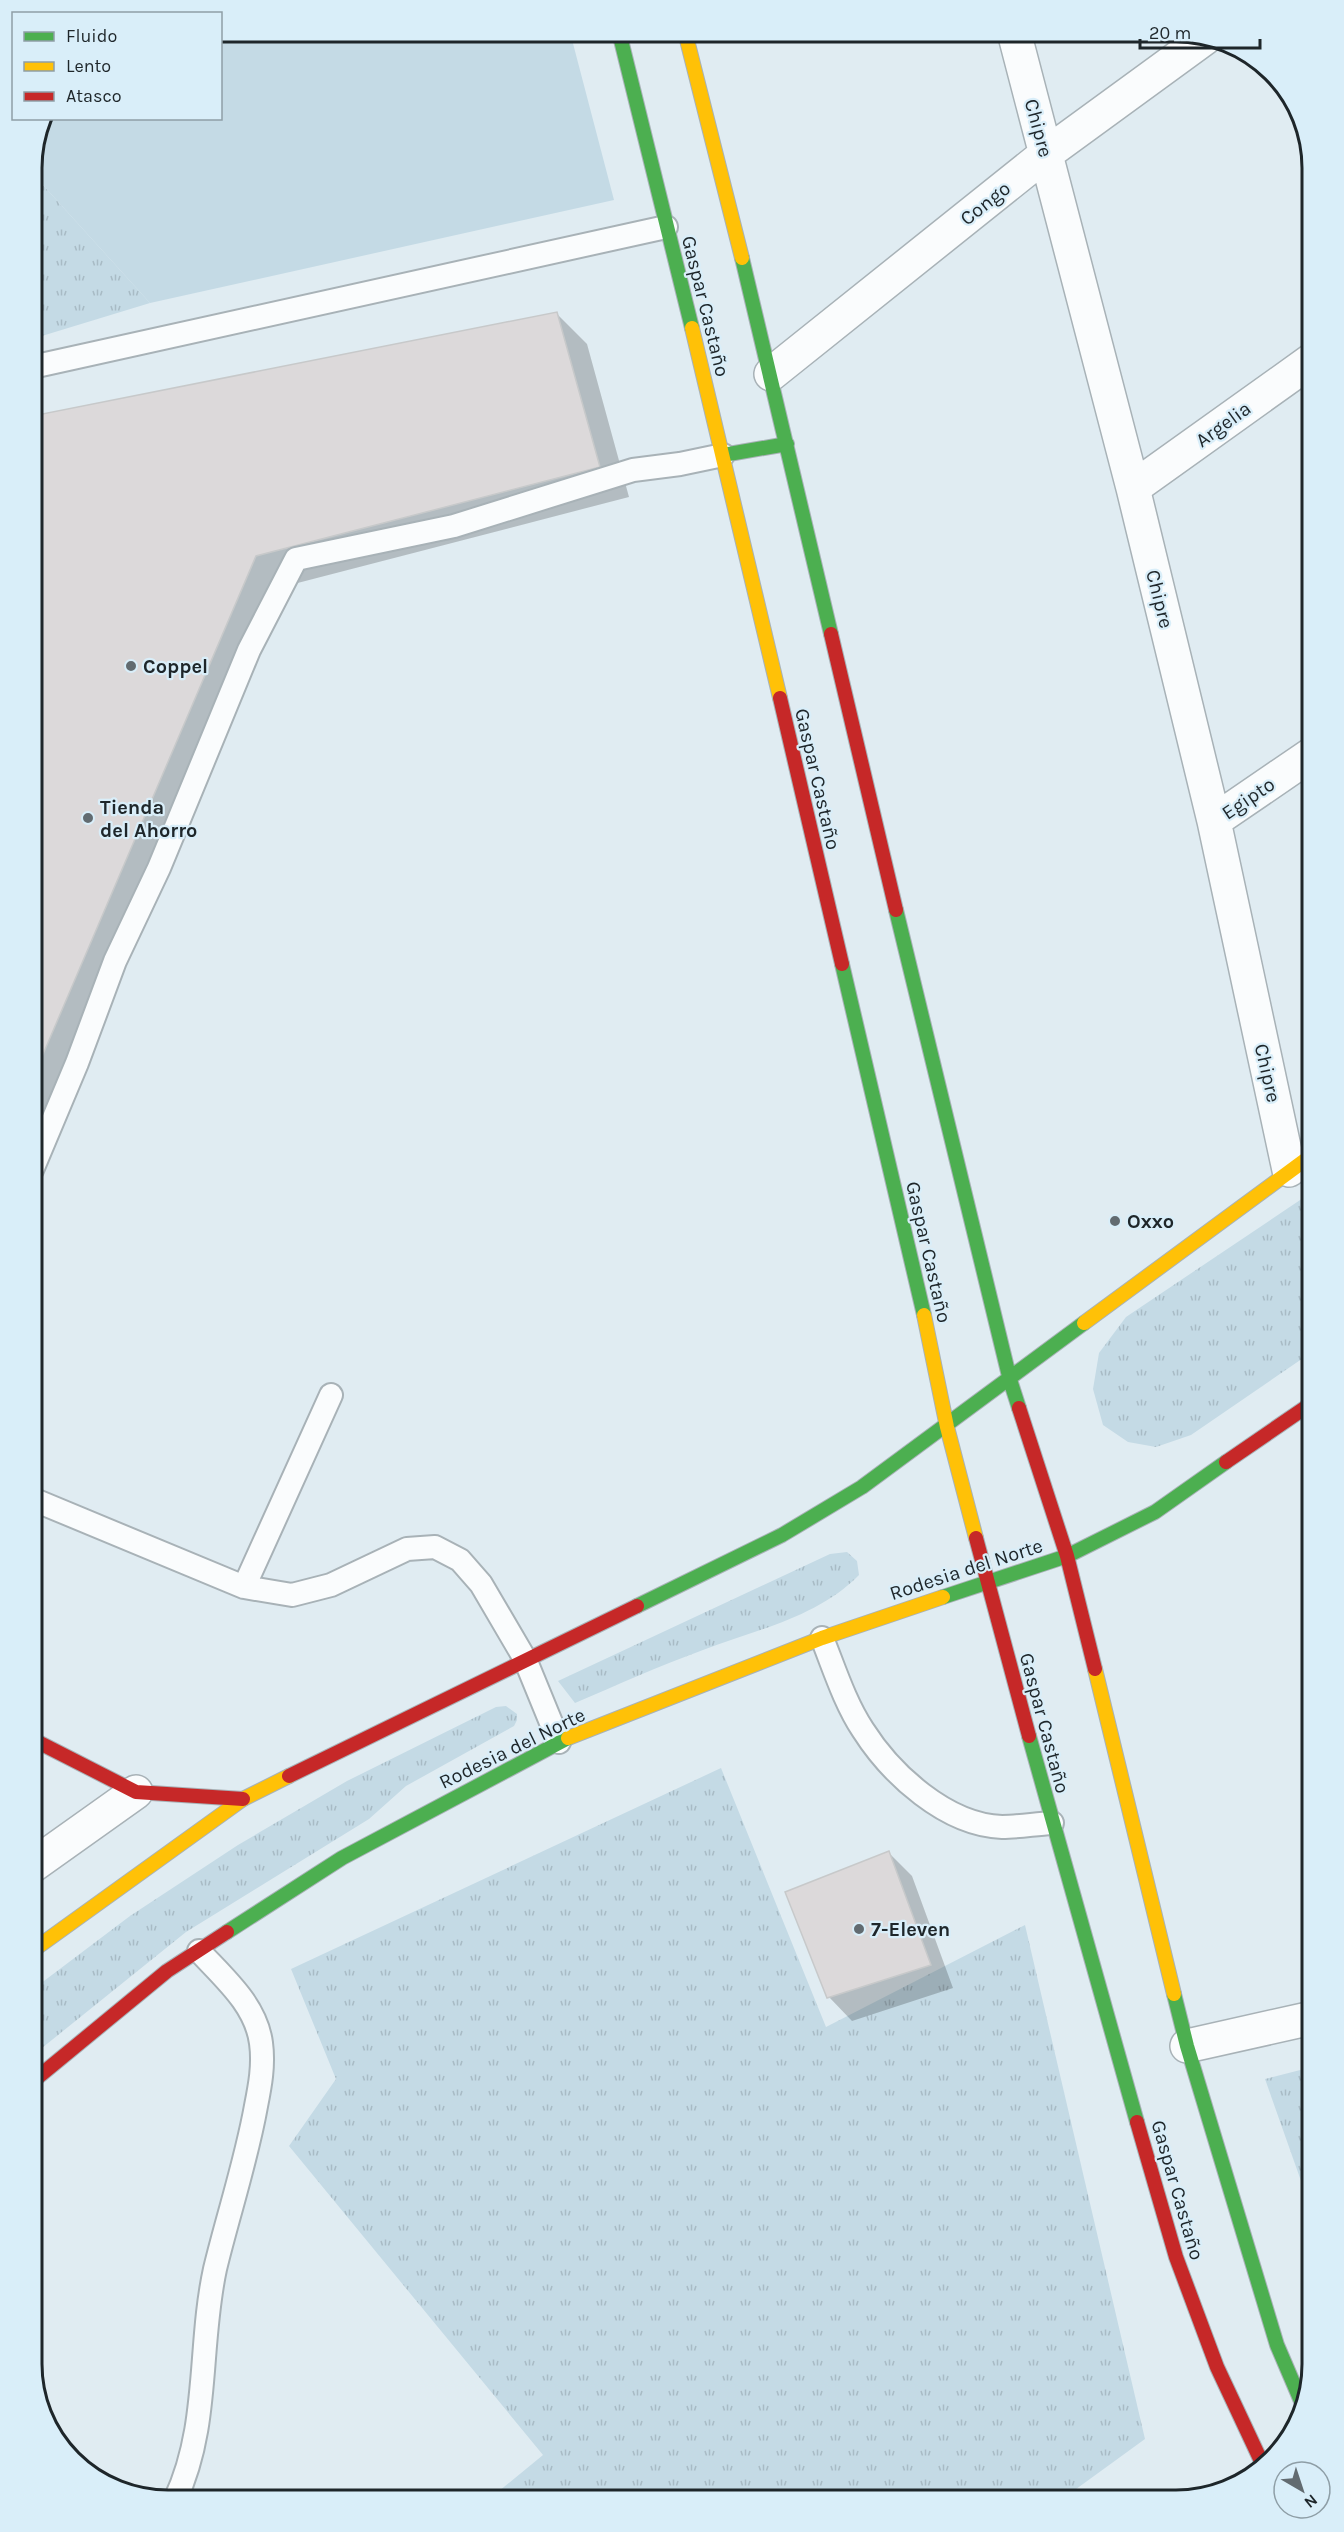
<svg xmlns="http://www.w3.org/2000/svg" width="1344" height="2532" viewBox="0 0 1344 2532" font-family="Karla,sans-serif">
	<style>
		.grass { fill: url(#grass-tufts) }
		.pitch { fill: #c4dae5 }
		.shadow { fill: #0003 }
		.building { fill: #dcd9da; stroke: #c7c9ca; stroke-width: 1.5 }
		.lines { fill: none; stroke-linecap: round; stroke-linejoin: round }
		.lane-casing { stroke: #a8b2b7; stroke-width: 26 }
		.street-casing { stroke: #a8b2b7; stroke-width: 36 }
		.fast-casing { stroke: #a8b2b7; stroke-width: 16 }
		.slow-casing { stroke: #a8b2b7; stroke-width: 16 }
		.jam-casing { stroke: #a8b2b7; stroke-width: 16 }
		.lane { stroke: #fafcfd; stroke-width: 22 }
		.street { stroke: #fafcfd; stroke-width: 33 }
		.fast { stroke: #4caf50; stroke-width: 14 }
		.slow { stroke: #ffc107; stroke-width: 14 }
		.jam { stroke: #c62828; stroke-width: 14 }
		.poi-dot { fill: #626b70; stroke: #d9eef9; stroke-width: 2 }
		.labels { text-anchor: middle; stroke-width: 4.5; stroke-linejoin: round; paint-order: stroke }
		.street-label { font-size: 20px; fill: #1e262a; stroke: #d9eef9 }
		.poi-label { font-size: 20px; font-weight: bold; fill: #1e262a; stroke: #d9eef9; text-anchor: start }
		.rim { fill: none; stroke: #1e262a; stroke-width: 3 }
	</style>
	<defs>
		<pattern id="grass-tufts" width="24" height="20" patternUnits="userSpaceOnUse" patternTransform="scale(1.5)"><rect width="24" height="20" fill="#c4dae5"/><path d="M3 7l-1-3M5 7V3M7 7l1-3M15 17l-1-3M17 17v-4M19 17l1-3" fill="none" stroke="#a8bbc5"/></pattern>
	</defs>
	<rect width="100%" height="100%" fill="#e0ecf2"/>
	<path class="grass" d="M 32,173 L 150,303 L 32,339 Z
		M 1312,1192 L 1312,1352 L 1191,1435 L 1156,1447 L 1128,1442 L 1103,1425 L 1093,1389 L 1099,1353 L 1126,1317 Z
		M 847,1552 L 857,1561 L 859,1575 C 818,1617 756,1630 703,1650 C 659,1666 617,1685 575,1703 L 558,1681 L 830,1554 Z
		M 506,1706 L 517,1714 L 517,1720 L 514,1726 L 406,1786 L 369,1819 L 186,1932 L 32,2056 L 32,1990 L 130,1916 L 238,1845 L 347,1781 L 496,1707 Z
		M 721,1768 L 826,2027 L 1025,1925 L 1145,2439 L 1061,2500 L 488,2500 L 543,2455 L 289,2146 L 336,2079 L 291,1969 Z
		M 1312,2067 L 1312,2212 L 1265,2079 Z"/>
	<path class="pitch" d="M 221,32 L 570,32 L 614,200 L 150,303 L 32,173 L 32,159 L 41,119 L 220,118 Z"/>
	<path class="shadow" d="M 557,314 L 587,344 L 629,497 L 286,586 L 32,1179 L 32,418 Z
		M 889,1853 L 912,1876 L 953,1988 L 852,2021 L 829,1997 Z"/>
	<path class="building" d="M 557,312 L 600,467 L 256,556 L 32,1080 L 32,416 Z
		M 889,1851 L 931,1965 L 827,1998 L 785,1892 Z"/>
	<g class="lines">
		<g class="lane-casing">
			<path id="lane" d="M 32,367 L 666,227
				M 32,1170 L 77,1063 L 115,961 L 159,868 L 249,650 L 296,559 L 454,526 L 633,470 L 680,464 L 723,455
				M 32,1499 L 244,1587 L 292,1595 L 331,1585 L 407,1549 L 435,1547 L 460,1560 L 481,1584 L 525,1659 L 559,1742
				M 244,1587 L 331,1395
				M 822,1638 C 834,1668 845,1703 863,1730 C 891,1774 946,1825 1002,1827 C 1018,1827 1035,1824 1052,1823
				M 175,2500 C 210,2426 198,2347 215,2269 C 228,2215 246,2162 256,2106 C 260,2086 264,2065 261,2043 C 256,2005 224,1978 199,1951"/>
		</g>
		<g class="street-casing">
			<path id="street" d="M 1014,32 L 1133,488 L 1214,821 L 1289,1170
				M 771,374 L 1046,154 L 1205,38
				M 1133,488 L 1312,360
				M 1214,821 L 1312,754
				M 32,1866 L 136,1792
				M 1187,2046 L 1312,2018"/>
		</g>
		<g class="fast-casing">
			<path id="fast" d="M 619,32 L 692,328
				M 742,258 L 831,634
				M 723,455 L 787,444
				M 896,910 L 1010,1380 L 1019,1408
				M 842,964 L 924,1315
				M 943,1597 L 1067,1556 L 1155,1512 L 1226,1462
				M 637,1606 L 782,1535 L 862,1487 L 1084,1323
				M 1029,1736 L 1137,2122
				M 227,1932 L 342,1858 L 568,1738
				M 1174,1994 L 1187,2046 L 1277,2345 L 1301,2401"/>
		</g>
		<g class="slow-casing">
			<path id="slow" d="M 685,32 L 742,258
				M 692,328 L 780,698
				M 924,1315 L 947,1427 L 976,1538
				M 1084,1323 L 1312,1155
				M 1095,1669 L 1174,1994
				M 568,1738 L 822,1638 L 943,1597
				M 32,1951 L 243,1799 L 289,1776"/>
		</g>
		<g class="jam-casing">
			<path id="jam" d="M 831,634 L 896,910
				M 780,698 L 842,964
				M 1019,1408 L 1067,1556 L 1095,1669
				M 1226,1462 L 1312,1403
				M 976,1538 L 1029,1736
				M 32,1739 L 136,1792 L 243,1799
				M 289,1776 L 637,1606
				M 32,2082 L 167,1971 L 227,1932
				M 1137,2122 L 1176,2257 L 1217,2367 L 1262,2463"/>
		</g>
		<use href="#lane" class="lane"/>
		<use href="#street" class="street"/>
		<use href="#fast" class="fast"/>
		<use href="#slow" class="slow"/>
		<use href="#jam" class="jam"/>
	</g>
	<g class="poi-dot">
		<circle cx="131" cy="666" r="6"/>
		<circle cx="88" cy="818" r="6"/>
		<circle cx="1115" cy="1221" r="6"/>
		<circle cx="859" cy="1929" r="6"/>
	</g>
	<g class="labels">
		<g class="street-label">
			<text transform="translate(1039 128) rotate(75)" y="7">Chipre</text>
			<text transform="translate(985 203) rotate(-38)" y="7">Congo</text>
			<text transform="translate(706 306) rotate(76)" y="7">Gaspar Castaño</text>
			<text transform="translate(1223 424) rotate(-36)" y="7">Argelia</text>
			<text transform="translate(1160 599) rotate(76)" y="7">Chipre</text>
			<text transform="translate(818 779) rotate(77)" y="7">Gaspar Castaño</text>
			<text transform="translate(1248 798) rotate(-34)" y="7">Egipto</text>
			<text transform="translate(1268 1073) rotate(77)" y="7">Chipre</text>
			<text transform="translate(929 1252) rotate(77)" y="7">Gaspar Castaño</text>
			<text transform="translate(966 1569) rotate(-18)" y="7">Rodesia del Norte</text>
			<text transform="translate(1045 1723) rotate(75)" y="7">Gaspar Castaño</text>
			<text transform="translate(512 1748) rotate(-26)" y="7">Rodesia del Norte</text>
			<text transform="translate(1178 2190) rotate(74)" y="7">Gaspar Castaño</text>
		</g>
		<g class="poi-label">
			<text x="143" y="673">Coppel</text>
			<text x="100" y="814">Tienda<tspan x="100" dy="23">del Ahorro</tspan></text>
			<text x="1127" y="1228">Oxxo</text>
			<text x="871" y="1936">7-Eleven</text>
		</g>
	</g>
	<path d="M0 0H1344V2532H0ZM168 42H1176A126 126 0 0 1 1302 168V2364A126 126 0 0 1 1176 2490H168A126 126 0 0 1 42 2364V168A126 126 0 0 1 168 42Z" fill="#d9eef9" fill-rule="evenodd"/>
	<path class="rim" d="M168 42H1176A126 126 0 0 1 1302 168V2364A126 126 0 0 1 1176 2490H168A126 126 0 0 1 42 2364V168A126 126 0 0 1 168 42Z"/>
	<rect x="12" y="12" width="210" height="108" fill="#d9eef9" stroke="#8e9ea6" stroke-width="1.5"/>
	<rect x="24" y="32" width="30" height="9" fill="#4caf50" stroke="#8e9ea6" stroke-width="1.5"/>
	<text x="66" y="42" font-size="18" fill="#1e262a">Fluido</text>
	<rect x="24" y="62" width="30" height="9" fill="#ffc107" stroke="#8e9ea6" stroke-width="1.5"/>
	<text x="66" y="72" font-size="18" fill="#1e262a">Lento</text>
	<rect x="24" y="92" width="30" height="9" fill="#c62828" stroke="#8e9ea6" stroke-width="1.5"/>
	<text x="66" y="102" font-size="18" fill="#1e262a">Atasco</text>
	<g transform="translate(1302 2490) rotate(141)"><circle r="28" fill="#d9eef9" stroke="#8e9ea6" stroke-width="1.5"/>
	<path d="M0-4.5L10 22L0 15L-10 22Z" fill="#626b70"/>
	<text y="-9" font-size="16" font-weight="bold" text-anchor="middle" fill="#1e262a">N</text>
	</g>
	<path d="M1140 39v9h120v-9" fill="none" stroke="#1e262a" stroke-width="3"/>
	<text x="1149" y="39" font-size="18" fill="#1e262a" stroke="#d9eef9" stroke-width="4.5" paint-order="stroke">20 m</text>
</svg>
